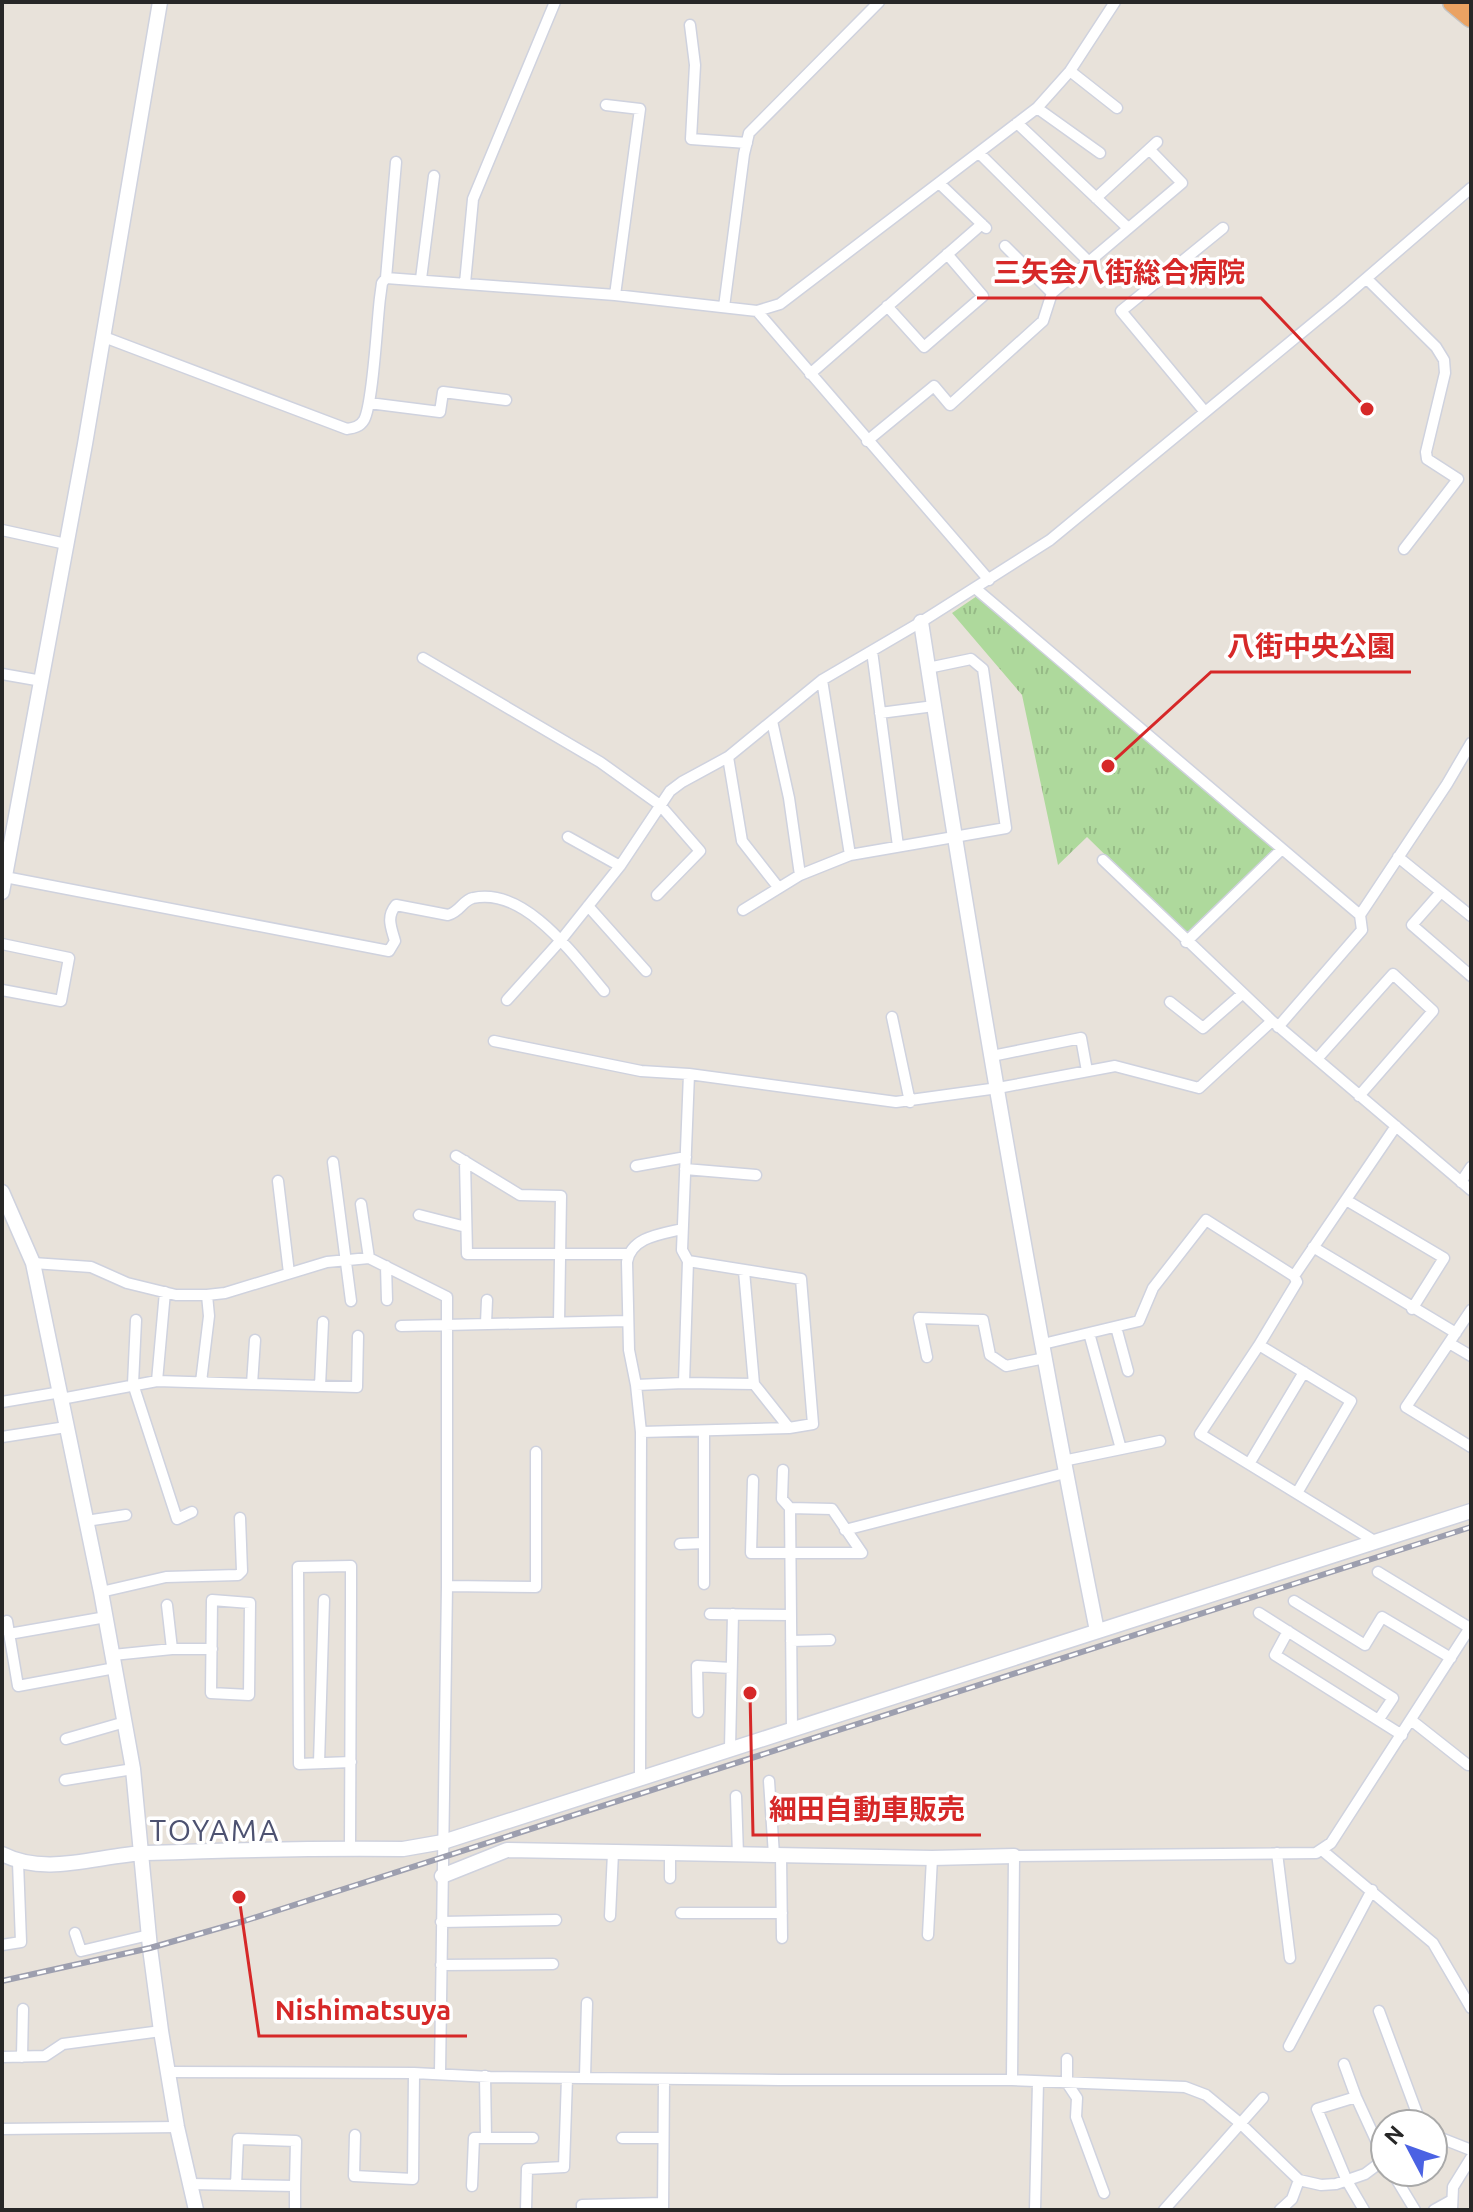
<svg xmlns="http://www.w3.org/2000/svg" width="1473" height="2212" viewBox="0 0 1473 2212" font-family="Ubuntu,'Noto Sans JP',sans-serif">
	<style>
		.park { fill: url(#park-tufts) }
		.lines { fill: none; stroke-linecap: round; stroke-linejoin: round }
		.street-casing { stroke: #cfd2de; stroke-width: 13 }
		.secondary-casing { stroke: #cfd2de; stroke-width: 17 }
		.highway-casing { stroke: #c3c3c3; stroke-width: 23 }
		.street { stroke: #fff; stroke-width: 10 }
		.secondary { stroke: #fff; stroke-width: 14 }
		.highway { stroke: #eaa262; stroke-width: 20 }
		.rail-casing { stroke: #9d9faf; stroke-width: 6 }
		.rail { stroke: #fff; stroke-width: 3; stroke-dasharray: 9; stroke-linecap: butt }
		.labels { text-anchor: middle; stroke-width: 7; stroke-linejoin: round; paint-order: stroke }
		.quarter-label { font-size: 30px; letter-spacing: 2px; fill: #4d5271; stroke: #fff }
		.leader { fill: none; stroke: #d62828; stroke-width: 3 }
		.callout-dot { fill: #d62828; stroke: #fff; stroke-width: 3 }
		.callout-label { font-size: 28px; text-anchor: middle; font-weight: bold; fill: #d62828; stroke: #fff; stroke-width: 7; stroke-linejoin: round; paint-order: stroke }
	</style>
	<defs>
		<pattern id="park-tufts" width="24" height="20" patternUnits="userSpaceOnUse" patternTransform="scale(2)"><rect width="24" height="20" fill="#aed99c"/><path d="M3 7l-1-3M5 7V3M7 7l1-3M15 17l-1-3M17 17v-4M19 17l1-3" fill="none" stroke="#96ba86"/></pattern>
	</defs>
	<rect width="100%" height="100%" fill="#e8e2da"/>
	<path class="park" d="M 977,596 L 1277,849 L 1188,936 L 1087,837 L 1058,865 L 1022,695 L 952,613 Z"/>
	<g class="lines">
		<g class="street-casing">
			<path id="street" d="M 690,25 L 695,65 L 691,139 L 747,143
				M 1070,71 L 1117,108
				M 606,105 L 640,109 L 615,295
				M 1037,108 L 1100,153
				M 1017,123 L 1128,228
				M 979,153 L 1089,262
				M 939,183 L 986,228
				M 1096,198 L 1157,142
				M 1005,246 L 1052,293
				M 386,278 L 615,295 L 757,311 L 989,580
				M 421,279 L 434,176
				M 1367,279 L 1436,347 L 1444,360 L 1445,373 L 1426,452 L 1427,459 L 1458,479 L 1404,549
				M 465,283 L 473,199 L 555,2
				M 887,306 L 924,347 L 983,296 L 947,254
				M 724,307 L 744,154 L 749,133 L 879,2
				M 757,311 L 780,304 L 1037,108 L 1070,71 L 1115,2
				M 104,337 L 347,429 C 353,428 360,427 364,420 C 373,404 377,321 380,298 L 382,283 L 386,278 L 396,162
				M 810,374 L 982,224
				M 369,403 L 440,412 L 443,392 L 506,400
				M 1205,412 L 1121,311 L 1223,228
				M 867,441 L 934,386 L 950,405 L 1043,321 L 1052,293 L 1182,183 L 1150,150
				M 2,530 L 66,544
				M 975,588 L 1360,915
				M 872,651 L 898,846
				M 423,658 L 600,762 L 660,805 L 700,851 L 657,895
				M 2,674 L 42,681
				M 822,680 L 850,855
				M 880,713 L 934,706
				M 772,721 L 789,798 L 800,875
				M 728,757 L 742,841 L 778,887
				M 568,837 L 620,866
				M 1398,857 L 1471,916
				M 1103,860 L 1272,1021 L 1471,1190
				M 5,877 L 389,951 L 395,941 C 391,927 386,917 396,905 L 448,915 C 460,912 463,900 473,898 C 525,886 575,957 604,991
				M 1441,892 L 1412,925 L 1471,976
				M 588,906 L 646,971
				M 743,910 L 800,875 L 850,855 L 1006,828 L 983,669 L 971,659 L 928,668
				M 1186,942 L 1282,849
				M 2,944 L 69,958 L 61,1001 L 2,990
				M 507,1000 L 561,940 L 620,866 L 670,791 L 682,782 L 728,757 L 822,680 L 921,622 L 1050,540 L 1340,301 L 1471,188
				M 1170,1002 L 1203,1028 L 1242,994
				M 892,1017 L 910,1102
				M 1278,1027 L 1362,930 L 1360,915 L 1447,784 L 1471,743
				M 494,1041 L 641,1071 L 689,1074 L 896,1102 L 998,1088 L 1115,1066 L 1199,1088 L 1272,1021
				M 992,1056 L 1081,1038 L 1087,1071
				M 1317,1059 L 1393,974 L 1433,1011 L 1359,1096
				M 689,1074 L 682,1250 L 688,1261 L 684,1383 L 754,1384 L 789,1428
				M 456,1156 L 520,1195 L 561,1196 L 559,1322
				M 465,1161 L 467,1254 L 628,1254
				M 333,1162 L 351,1301
				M 636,1166 L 686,1157
				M 685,1169 L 756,1175
				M 278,1181 L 289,1273
				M 1461,1182 L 1471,1167
				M 1346,1200 L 1444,1258 L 1412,1309
				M 361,1204 L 369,1258
				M 419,1215 L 466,1227
				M 1313,1247 L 1456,1333
				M 33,1263 L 91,1267 L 127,1283 L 176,1295 L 207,1295 L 225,1293 L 327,1262 L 369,1258 L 447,1297 L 447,1586 L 440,2073
				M 386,1266 L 387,1300
				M 744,1271 L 754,1384
				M 1471,1310 L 1406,1407 L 1471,1447
				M 136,1320 L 133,1384 L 177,1519 L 192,1512
				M 486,1323 L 487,1300
				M 401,1326 L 627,1321
				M 1116,1327 L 1128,1371
				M 1089,1333 L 1121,1449
				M 1449,1343 L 1471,1356
				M 1043,1344 L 1139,1321 L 1153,1288 L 1206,1220 L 1294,1276 L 1396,1126
				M 1259,1345 L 1297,1282 L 1294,1276
				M 927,1357 L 919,1318 L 983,1320 L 990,1355 L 1006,1366 L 1045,1358
				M 157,1381 L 165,1292
				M 201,1382 L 209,1316 L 207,1295
				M 252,1384 L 357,1387 L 358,1336
				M 636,1385 L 684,1383
				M 320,1386 L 323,1322
				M 61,1399 L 157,1381 L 252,1384 L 255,1340
				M 2,1402 L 61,1392
				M 704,1431 L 704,1584
				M 641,1432 L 789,1428 L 813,1424 L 801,1279 L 688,1261
				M 2,1437 L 66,1427
				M 1063,1461 L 1160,1441
				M 1249,1464 L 1304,1372
				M 783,1470 L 782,1499 L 790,1508 L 792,1729
				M 753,1480 L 751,1553 L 862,1553 L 832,1509 L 790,1508
				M 1297,1493 L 1351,1401 L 1259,1345 L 1200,1434 L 1376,1542
				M 86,1521 L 126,1515
				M 845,1530 L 1065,1473
				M 680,1544 L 704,1543
				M 1378,1572 L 1470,1628
				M 447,1586 L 536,1587 L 536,1452
				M 101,1592 L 166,1577 L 238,1575 L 242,1571 L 240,1518
				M 212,1600 L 250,1603 L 249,1695 L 211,1693 Z
				M 1294,1601 L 1365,1645 L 1382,1617 L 1451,1658
				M 167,1605 L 172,1649
				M 1259,1613 L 1393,1698 L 1379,1719
				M 710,1614 L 791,1615
				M 7,1621 L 18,1686 L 115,1668
				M 1288,1631 L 1275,1655 L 1402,1735
				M 9,1634 L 106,1617
				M 791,1641 L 830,1640
				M 113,1655 L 172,1649 L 212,1649
				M 698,1712 L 697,1666 L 731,1668
				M 1411,1720 L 1468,1765
				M 66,1739 L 125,1722
				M 730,1748 L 733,1614
				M 319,1763 L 324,1600
				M 640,1777 L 641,1432 L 636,1385 L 629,1350 L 627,1262 C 631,1237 661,1234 682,1229
				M 65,1780 L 133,1769
				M 769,1781 L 774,1855
				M 736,1796 L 738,1855
				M 350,1848 L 351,1601 L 351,1566 L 298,1567 L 299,1764 L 351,1762
				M 1323,1851 L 1433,1943 L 1471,2008
				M 1277,1853 L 1290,1958
				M 781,1855 L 782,1938
				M 670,1878 L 670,1854
				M 681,1913 L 782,1913
				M 610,1916 L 613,1853
				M 441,1922 L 556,1920
				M 75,1933 L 81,1951 L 149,1935
				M 928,1935 L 932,1858
				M 2,1945 L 21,1942 L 18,1862
				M 441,1965 L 553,1964
				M 1379,2011 L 1421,2124
				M 1289,2046 L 1372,1890
				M 2,2057 L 45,2056 L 63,2044 L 161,2031
				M 22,2057 L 23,2009
				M 1067,2059 L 1067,2083 L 1077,2098 L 1076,2117 L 1104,2193
				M 1344,2064 L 1356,2097 L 1385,2160
				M 167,2072 L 414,2073 L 490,2077 L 780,2080 L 1012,2080 L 1185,2087 L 1206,2095 L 1240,2123 L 1299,2180 L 1321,2185 L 1336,2184 L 1365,2174 L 1385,2159
				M 485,2076 L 486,2138 L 533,2138
				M 585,2077 L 587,2003
				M 1012,2080 L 1014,1856 L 1316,1853 L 1331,1843 L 1471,1626
				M 1356,2097 L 1317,2109 L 1347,2181 L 1364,2210
				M 2,2129 L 177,2127
				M 355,2135 L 354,2176 L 413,2179 L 414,2073
				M 1433,2135 L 1471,2150
				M 622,2138 L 662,2138
				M 1392,2172 L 1415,2210
				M 190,2184 L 295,2186 L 296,2141 L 238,2139 L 236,2185
				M 472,2186 L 474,2138 L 486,2138
				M 295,2210 L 295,2186
				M 526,2210 L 527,2169 L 564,2167 L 567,2078
				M 582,2210 L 582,2205 L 663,2203
				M 663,2210 L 664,2079
				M 1035,2210 L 1038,2082
				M 1164,2210 L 1263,2098
				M 1280,2210 L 1292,2199 L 1299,2180
				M 1434,2210 L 1452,2200
				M 1452,2210 L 1453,2187 L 1471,2158"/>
		</g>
		<g class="secondary-casing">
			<path id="secondary" d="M 921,622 C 973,959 1030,1296 1097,1631
				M 2,892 L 85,444 L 160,2
				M 2,1192 L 33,1263 L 101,1592 L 133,1769 L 150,1948 L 161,2031 L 177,2127 L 196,2210
				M 2,1854 C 47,1877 98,1855 146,1853 C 231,1850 317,1848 403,1849 L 443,1842 L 1471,1511
				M 442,1876 L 507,1850 L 932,1858 L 1014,1856"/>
		</g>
		<g class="highway-casing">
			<path id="highway" d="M 1453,2 L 1471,17"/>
		</g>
		<use href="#street" class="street"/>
		<use href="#secondary" class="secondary"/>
		<use href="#highway" class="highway"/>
		<g class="rail-casing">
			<path id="rail" d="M 2,1981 L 150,1948 L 244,1921 L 1471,1527"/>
		</g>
		<use href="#rail" class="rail"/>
	</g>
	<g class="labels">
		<g class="quarter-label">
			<text x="215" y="1841">TOYAMA</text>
		</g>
	</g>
	<path class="leader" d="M1367 409L1261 298H977M1108 766L1211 672H1411M750 1693L753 1835H981M239 1897L259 2036H467"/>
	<g class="callout-dot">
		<circle cx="1367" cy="409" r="8"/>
		<circle cx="1108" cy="766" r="8"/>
		<circle cx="750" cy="1693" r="8"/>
		<circle cx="239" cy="1897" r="8"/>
	</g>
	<g class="callout-label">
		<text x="1119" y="282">三矢会八街総合病院</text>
		<text x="1311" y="656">八街中央公園</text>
		<text x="867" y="1819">細田自動車販売</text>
		<text x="363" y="2020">Nishimatsuya</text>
	</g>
	<rect width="1473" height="2212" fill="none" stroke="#272727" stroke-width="8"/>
	<g transform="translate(1409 2148) rotate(311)"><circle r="38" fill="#ffffff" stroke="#a9a9a9" stroke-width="2"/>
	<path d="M0-6L14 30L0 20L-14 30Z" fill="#4b62e3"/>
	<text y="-12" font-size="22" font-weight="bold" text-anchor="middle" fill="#272727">N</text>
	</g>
</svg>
